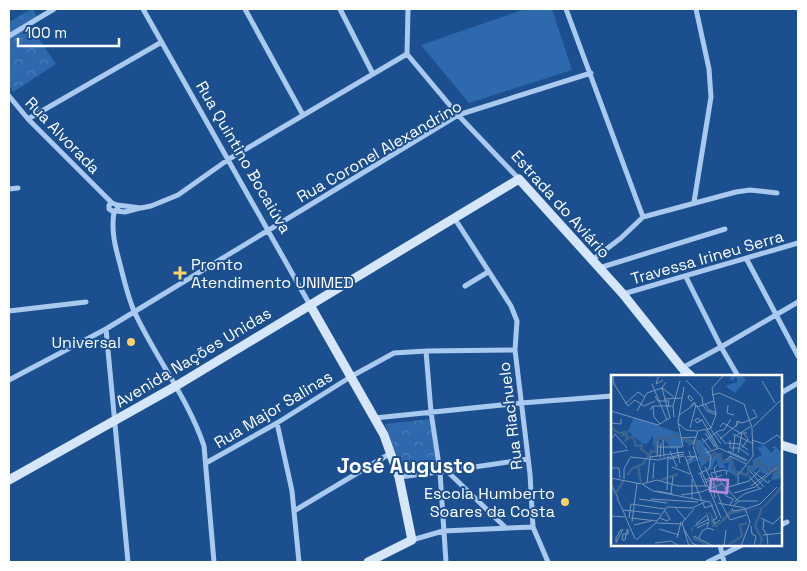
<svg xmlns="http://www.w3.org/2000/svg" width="807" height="571" viewBox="0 0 807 571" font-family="'Space Grotesk',sans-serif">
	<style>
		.grass { fill: #2e69ad }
		.forest { fill: url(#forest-crowns) }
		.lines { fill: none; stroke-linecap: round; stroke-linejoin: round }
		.street { stroke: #a9c9ee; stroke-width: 5 }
		.secondary { stroke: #d6e6fa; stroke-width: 9 }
		.poi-dot { fill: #ffd166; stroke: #1b4f8f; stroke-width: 2 }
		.labels { text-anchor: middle; stroke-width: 4; stroke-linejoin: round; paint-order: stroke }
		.street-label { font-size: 16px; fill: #fff; stroke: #1b4f8f }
		.poi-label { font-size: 16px; fill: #fff; stroke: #1b4f8f; text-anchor: end }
		.district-label { font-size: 21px; font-weight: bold; fill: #fff; stroke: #1b4f8f }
		.inset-river { fill: none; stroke: #3c6290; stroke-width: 2.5 }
		.inset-road { fill: none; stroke: #7695bc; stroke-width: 1 }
		.view { fill: #b68bdc; fill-opacity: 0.15; stroke: #b68bdc; stroke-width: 2.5 }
		.inset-edge { fill: none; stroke: #fff; stroke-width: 2.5 }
	</style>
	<defs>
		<pattern id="forest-crowns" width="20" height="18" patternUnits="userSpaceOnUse" patternTransform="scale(1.25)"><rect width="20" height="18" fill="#2e69ad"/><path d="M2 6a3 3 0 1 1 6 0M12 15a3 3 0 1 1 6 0" fill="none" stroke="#4d80b9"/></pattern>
	</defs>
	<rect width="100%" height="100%" fill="#1b4f8f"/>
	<path class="grass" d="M 525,9 L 552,9 L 572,70 L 469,103 L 421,45 Z"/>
	<path class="forest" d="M 32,9 L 39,19 L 9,36 L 9,22 Z
		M 30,26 L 56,64 L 13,92 L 9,85 L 9,38 Z
		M 431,419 L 436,467 L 402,471 L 385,424 Z"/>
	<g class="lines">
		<path class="street" d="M 143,9 L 310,305
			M 245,9 L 303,115
			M 340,9 L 373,74
			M 566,9 L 643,217
			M 9,36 L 54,9
			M 407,54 L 458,115 L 519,179
			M 407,54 L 408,9
			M 9,96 L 28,119 L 112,203 L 117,205 L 118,208 L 114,212 L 109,209 L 109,205 L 112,203
			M 28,119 L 160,43
			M 9,189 L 18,188
			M 694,202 L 711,97 L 709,69 L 696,9
			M 117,205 L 141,208 L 151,206 L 178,195 L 229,159 L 407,54
			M 116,211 L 125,212 L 140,208
			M 114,212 C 111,231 115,246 120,264 C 124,280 128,297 134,311 C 155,357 188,398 204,446 L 214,562
			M 455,219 L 511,306 L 517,321 L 515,350 L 530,474 L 533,527 L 548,562
			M 746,258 L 798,356
			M 592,260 L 621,238 L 643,217 L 736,192 L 750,190 L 777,193
			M 599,268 L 725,229
			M 686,277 L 721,347 L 738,376
			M 465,286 L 488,272
			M 623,294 L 798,243
			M 9,311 L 86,302
			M 106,329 L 128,562
			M 426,351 L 431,412 L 440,472 L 446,562
			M 683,376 L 682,368 L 721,347 L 798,302
			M 9,380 L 106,329 L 458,115 L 591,73
			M 781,393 L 798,383
			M 375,418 L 521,403 L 612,396
			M 277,423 L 292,491 L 299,562
			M 206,463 L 277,423 L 352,376 L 394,353 L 426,351 L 515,350
			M 447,471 L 506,528
			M 399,477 L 447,471 L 528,459
			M 294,511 L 391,453
			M 781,525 L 787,522
			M 412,540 L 443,531 L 533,527
			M 720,545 L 724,562
			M 708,562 L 742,545"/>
		<path class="secondary" d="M 310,305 L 384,435 L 399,477 L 412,540 L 368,562
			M 781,445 L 798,450
			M 9,480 L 176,386 L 519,179 L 623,294 L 682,368 L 691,376"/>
	</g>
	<g class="poi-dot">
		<path d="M177.5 265.5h5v5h5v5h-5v5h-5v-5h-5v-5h5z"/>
		<circle cx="131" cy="342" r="5"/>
		<circle cx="565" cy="502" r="5"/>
	</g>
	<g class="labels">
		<g class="street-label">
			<text transform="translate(63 135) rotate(46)" y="6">Rua Alvorada</text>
			<text transform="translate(379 151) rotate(-30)" y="6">Rua Coronel Alexandrino</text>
			<text transform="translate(244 157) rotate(60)" y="6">Rua Quintino Bocaiúva</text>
			<text transform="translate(561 204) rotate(48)" y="6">Estrada do Aviário</text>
			<text transform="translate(707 257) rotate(-16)" y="6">Travessa Irineu Serra</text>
			<text transform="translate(193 357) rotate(-31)" y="6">Avenida Nações Unidas</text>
			<text transform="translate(273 409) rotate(-31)" y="6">Rua Major Salinas</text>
			<text transform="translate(510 416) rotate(-97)" y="6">Rua Riachuelo</text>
		</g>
		<g class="poi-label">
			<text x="191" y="270" text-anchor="start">Pronto<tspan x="191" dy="18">Atendimento UNIMED</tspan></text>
			<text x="121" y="348">Universal</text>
			<text x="555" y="499">Escola Humberto<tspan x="555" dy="18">Soares da Costa</tspan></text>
		</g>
		<g class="district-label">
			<text x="406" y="473">José Augusto</text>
		</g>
	</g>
	<g transform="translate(611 375)">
		<rect width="171" height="171" fill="#1b4f8f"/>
		<path d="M 121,1 L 131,1 L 135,5 L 124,18 L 114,11 L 127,7 L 125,1 L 122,6 L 118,4 ZM 23,42 L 68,58 L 70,64 L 90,65 L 101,82 L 106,79 L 111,82 L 108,85 L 110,87 L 120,84 L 121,94 L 128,97 L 125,101 L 116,96 L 118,87 L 112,89 L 115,93 L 108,93 L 105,84 L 99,97 L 99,85 L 90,92 L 88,84 L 76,90 L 88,81 L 83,70 L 72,66 L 71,72 L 60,74 L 55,66 L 48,65 L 42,72 L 42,60 L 36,69 L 31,68 L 17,56 ZM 149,70 L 155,71 L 160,78 L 164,74 L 160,72 L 164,71 L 170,77 L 171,100 L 168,104 L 160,105 L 165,92 L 158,99 L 151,98 L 147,92 L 142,97 L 138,95 L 135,101 L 128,99 L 136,99 L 136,90 L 143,91 L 141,85 L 151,80 L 146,72 L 151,73 Z" fill="#2e69ad"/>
		<path d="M 171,109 L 170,115 L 154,132 L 142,135 L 121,139 L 106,152 L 101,152 L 99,139 L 90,139 L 83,149 L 81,160 L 100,171 L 82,165 L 80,154 L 88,140 L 99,137 L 106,150 L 119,135 L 136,136 L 153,131 Z" fill="#3c6290"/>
		<path class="inset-river" d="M 0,53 L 8,58 L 16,57 L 12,60 L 16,60 L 15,65 L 22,61 L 25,71 L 31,70 L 30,74 L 39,81 L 40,76 L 45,77 L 45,65 L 51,61 L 59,65 L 61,60 L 80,66 L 79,69 L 85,66 L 85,71 L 90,74 L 87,77 L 94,85 L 104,78 L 108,82 L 107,80 L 110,79 L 110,87 L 120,83 L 125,100 L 127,97 L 136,100 L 138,94 L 149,86 L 150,91 L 156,90 L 157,97 L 166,90 L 163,99 L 172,97M 27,92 L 30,108M 16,100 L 22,93 L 32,89 L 38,80M 50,105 L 67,99M 5,118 L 13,105M 118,170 L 131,161 L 129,150 L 136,148M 149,171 L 151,164 L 144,151 L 151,133"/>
		<path class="inset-road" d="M 2,1 L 3,9 L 17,31M 47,2 L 45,9 L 52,5M 75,5 L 91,22 L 92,29M 151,6 L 164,28M 55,7 L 51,13 L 59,43M 41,9 L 56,45M 51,13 L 63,22M 36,18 L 51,13M 78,20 L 82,24 L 80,26 L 77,23 ZM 101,20 L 108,18 L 133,29M 44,21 L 47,26 L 58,26 L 57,32M 53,24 L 71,23M 14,29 L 27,17 L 34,22M 94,29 L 98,35 L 106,38M 117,30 L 116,38 L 123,40M 17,31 L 24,25 L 33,31 L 44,26M 42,31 L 43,42 L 49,49M 80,31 L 83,27 L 100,53M 86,32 L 103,26M 39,35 L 42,31 L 62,31M 0,36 L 47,50 L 59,43M 26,36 L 36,18M 68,40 L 84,29M 105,40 L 101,13 L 112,1M 63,42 L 62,31 L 69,6M 91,45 L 107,72M 139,45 L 146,42 L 142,34M 90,46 L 89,46 L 87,43 L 84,45 L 86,48 L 89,46 L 91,45 L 91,44M 67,47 L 73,12M 67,47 L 72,72M 0,48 L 10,49 L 10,44M 68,49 L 75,55 L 86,56M 109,52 L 112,48 L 131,59M 125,52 L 126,46 L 131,48 L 139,45M 142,52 L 172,23M 79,53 L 85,30M 99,53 L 110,69M 95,55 L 106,73M 105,57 L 115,69M 94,58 L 104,72M 122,59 L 143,69M 126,60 L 139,52M 70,63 L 86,62M 91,63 L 100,75M 0,64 L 4,59 L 16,73M 109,64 L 129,47M 52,65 L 53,82M 119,65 L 119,73 L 128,73 L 138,80M 141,65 L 153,69 L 166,60 L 172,65M 92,67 L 107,56 L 113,55 L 120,44M 116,68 L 129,69 L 137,75M 82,70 L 87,56 L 100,53 L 105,40 L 96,36 L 91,29M 82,71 L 87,87M 46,72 L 71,72M 66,73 L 69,88M 131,73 L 137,64 L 133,59M 59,76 L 66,92M 117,76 L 136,85M 122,77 L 124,60M 1,78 L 17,75M 95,78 L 108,73 L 135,86M 127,78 L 131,58 L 136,58M 74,81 L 80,99M 19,82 L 47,85 L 73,79M 46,82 L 47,66M 49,83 L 50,68M 58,84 L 73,81M 116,85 L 119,81 L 135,89M 75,86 L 86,81 L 76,82M 87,88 L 104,128M 76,89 L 81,85 L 78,76M 106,90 L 103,93 L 107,107M 61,92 L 79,99M 94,92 L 99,103 L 94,105M 1,93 L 8,93 L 9,103M 139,96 L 153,112M 143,97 L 157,108 L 159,105M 89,98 L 95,112M 100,98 L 110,128M 100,98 L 113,95 L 116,96 L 115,100M 80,99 L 91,126M 87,99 L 98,94 L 100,82 L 94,73M 138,101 L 149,114M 0,103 L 30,109M 13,104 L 13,94 L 19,83M 42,104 L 43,88M 109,106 L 128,127M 95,107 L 111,100M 36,108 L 39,82 L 73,77M 102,108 L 104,123M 0,109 L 7,123M 31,109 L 46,105 L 67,111 L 97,111M 31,109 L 42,116 L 99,127 L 106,143M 127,109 L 127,100 L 142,81 L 141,53 L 133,29M 140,111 L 157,98M 56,115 L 57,81M 46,116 L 62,119M 60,118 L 62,101M 123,118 L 144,112 L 166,92M 70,120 L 90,117 L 111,109M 6,123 L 15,142M 28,124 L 56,128M 40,124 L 87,127M 81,124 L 81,104M 91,127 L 94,133 L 102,130M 123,127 L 133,119 L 151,113M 104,128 L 110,143M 107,128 L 134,133 L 139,147 L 130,171M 110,128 L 119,145M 119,130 L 122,124 L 115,121 L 114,113 L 138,106 L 149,95M 123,130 L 128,126 L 147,126M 64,132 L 75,145M 121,133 L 122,136 L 135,134 L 149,129 L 166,112M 12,135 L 49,139M 0,141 L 15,142M 15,143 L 24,164M 18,143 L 20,129 L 54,134M 20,143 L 46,146M 49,143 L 56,146 L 59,144 L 54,136M 106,143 L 102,145 L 104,149 L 109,145M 150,143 L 162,149 L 172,139M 119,145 L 135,140M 153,145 L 152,154 L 156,160 L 157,171M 46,146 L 56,132 L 81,133 L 94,127M 21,147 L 26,108M 46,148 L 71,149M 85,149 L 96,140 L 98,146M 23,150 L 40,146M 84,151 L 98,144M 140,151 L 141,159 L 145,161 L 143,171M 86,153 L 98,147 L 96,152M 11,154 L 9,156 L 5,163 L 5,168 L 12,154M 16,154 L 16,158 L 15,159 L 15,160 L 14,165 L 11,165 L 12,159 L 17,159 L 17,154M 48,154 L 68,160M 73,154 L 81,168 L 88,171M 152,160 L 172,158M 83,161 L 102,171M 66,163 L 70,147M 88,163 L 91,156 L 97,153 L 103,155M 25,165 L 46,147M 44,168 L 60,166 L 68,171M 78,171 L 71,148 L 83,134M 113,171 L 115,155"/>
		<path class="view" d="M 100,104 L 117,105 L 116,118 L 99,116 Z"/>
		<rect width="171" height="171" class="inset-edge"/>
	</g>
	<rect width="807" height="571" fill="none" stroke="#ffffff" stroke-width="20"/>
	<path d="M18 38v8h101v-8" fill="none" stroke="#ffffff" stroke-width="2.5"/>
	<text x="25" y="38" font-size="15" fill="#ffffff" stroke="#1b4f8f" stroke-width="4" paint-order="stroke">100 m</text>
</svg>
